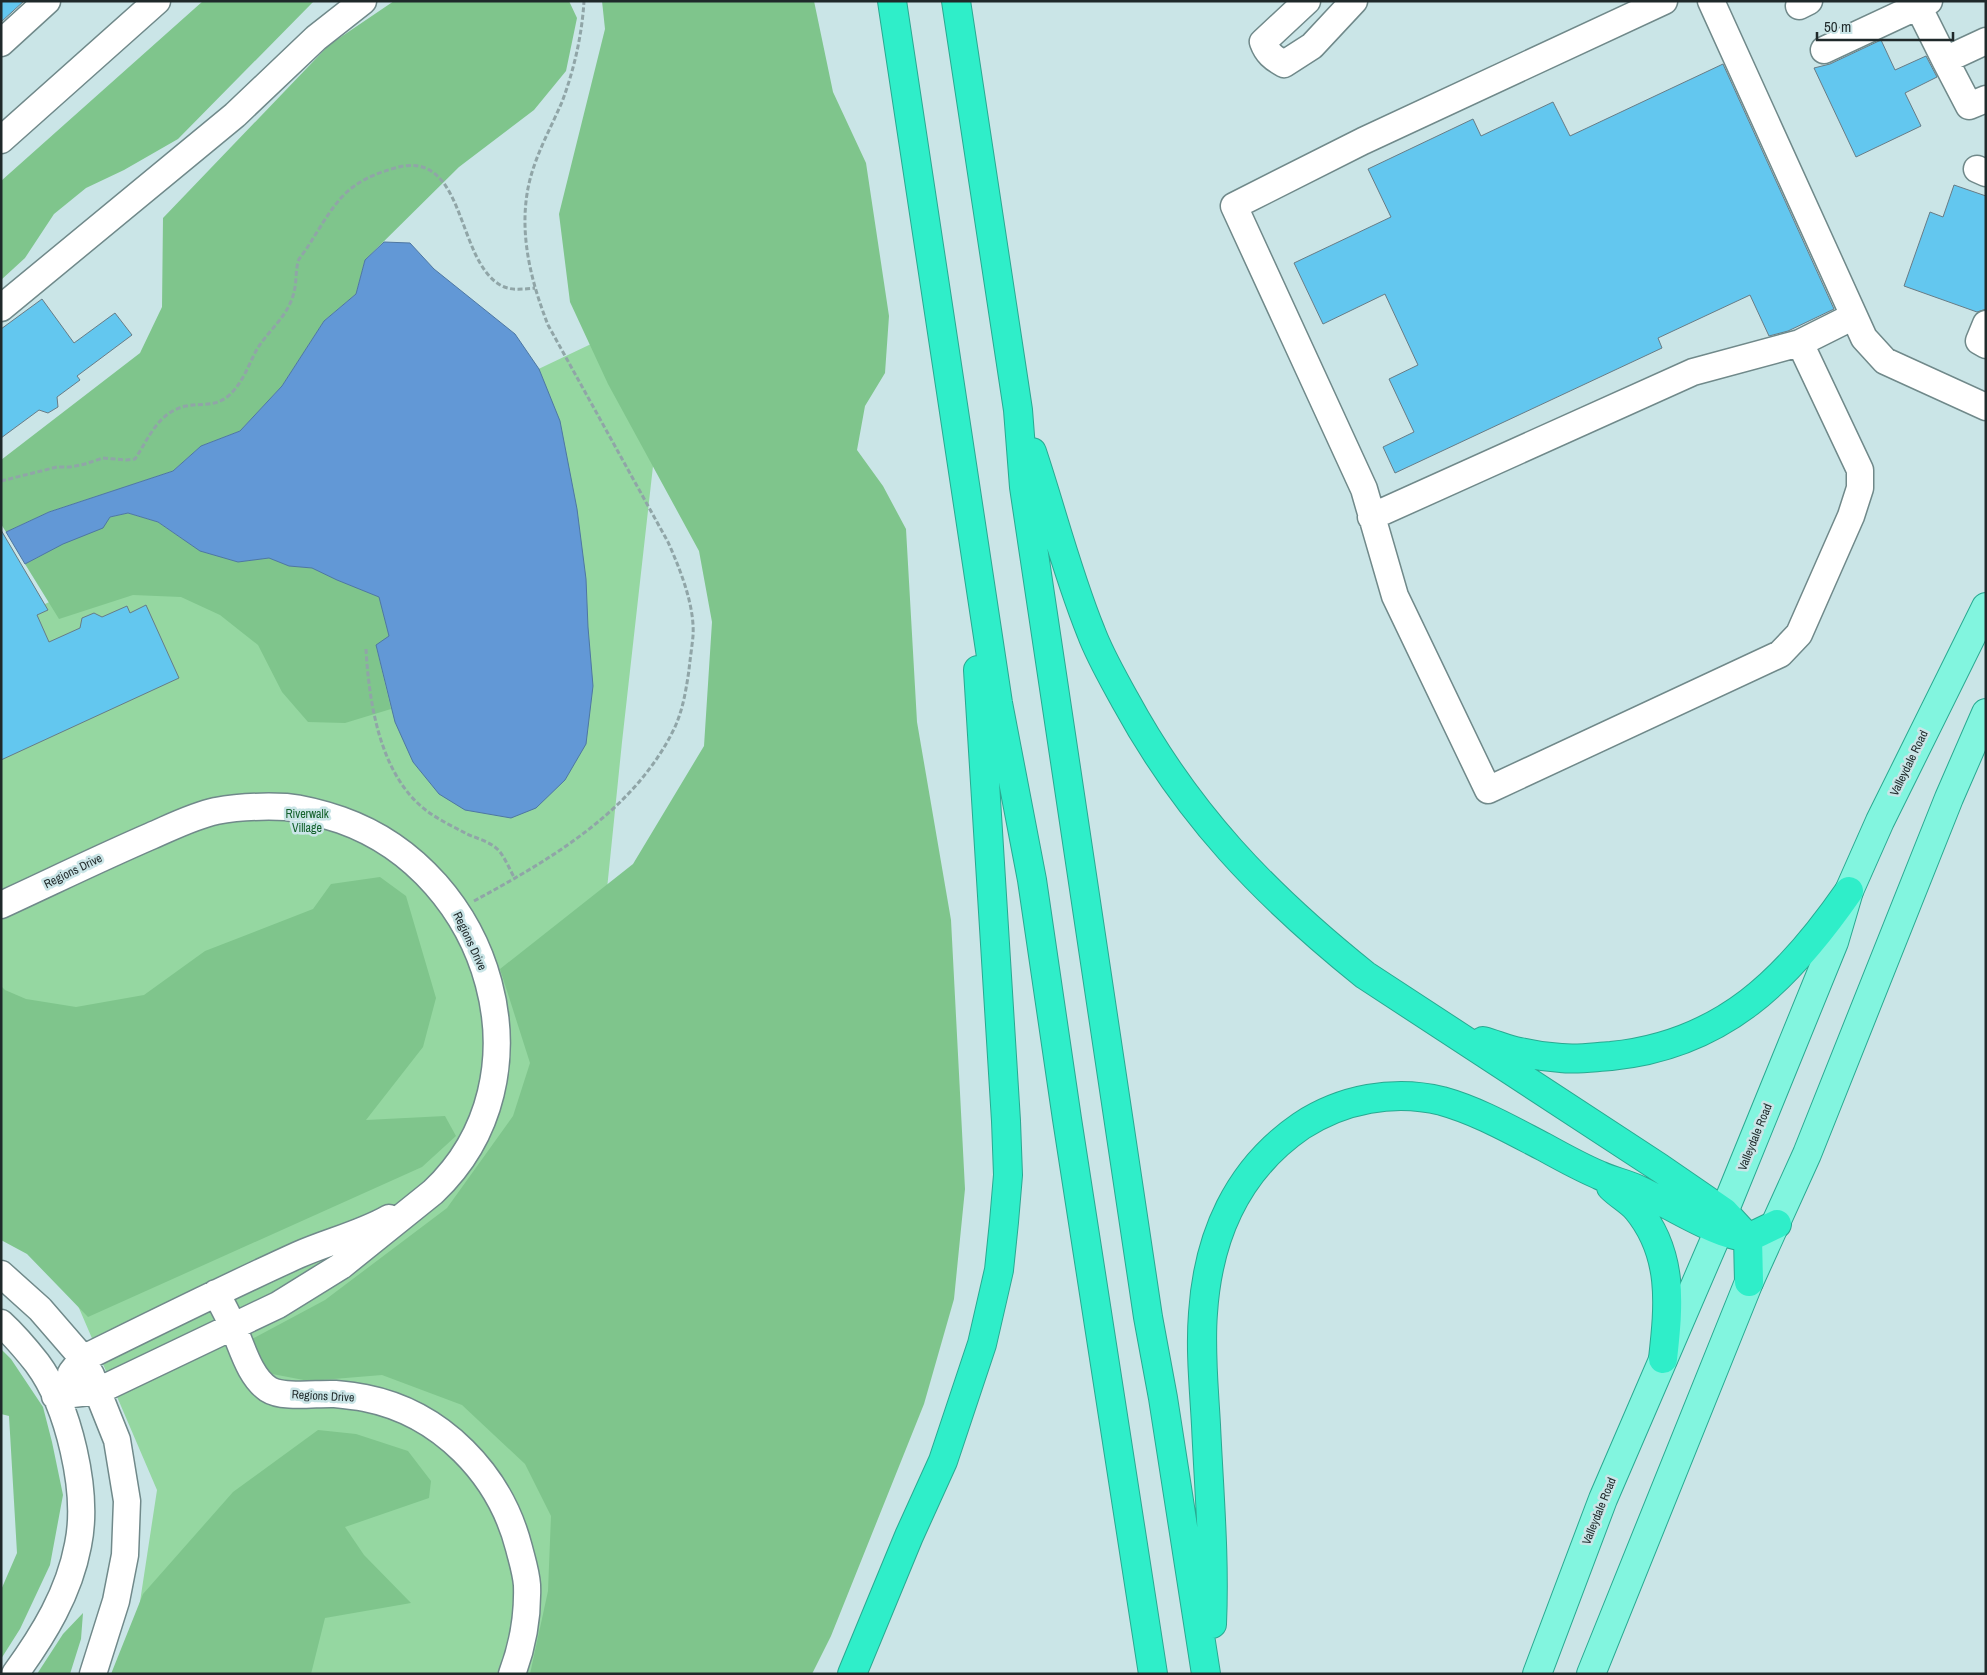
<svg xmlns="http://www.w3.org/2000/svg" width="1987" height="1675" viewBox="0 0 1987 1675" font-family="'Archivo Narrow',sans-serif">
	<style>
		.green { fill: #95d7a1 }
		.forest { fill: #7fc58c }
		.water { fill: #6298d6; stroke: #4e77a2 }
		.building { fill: #63c7ef; stroke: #677c86 }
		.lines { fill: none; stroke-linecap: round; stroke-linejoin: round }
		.minor-casing { stroke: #70898a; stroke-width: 29 }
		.major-casing { stroke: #29a991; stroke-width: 30 }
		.highway-casing { stroke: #29a991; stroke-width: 30 }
		.path { stroke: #90a5a7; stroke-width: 3; stroke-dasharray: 5 2.5; stroke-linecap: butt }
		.minor { stroke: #fff; stroke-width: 26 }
		.major { stroke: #82f5df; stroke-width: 28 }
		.highway { stroke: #2feec9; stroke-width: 28 }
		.labels { text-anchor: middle; stroke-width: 5; stroke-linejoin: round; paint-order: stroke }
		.street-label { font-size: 12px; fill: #1f292a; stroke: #cae5e7 }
		.park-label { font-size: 12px; fill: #14612c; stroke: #cae5e7 }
	</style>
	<rect width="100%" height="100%" fill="#cae5e7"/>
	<path class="green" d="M 671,306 L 622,742 L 558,1369 L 562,1674 L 129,1674 L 157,1490 L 52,1245 L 1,1229 L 1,625 Z"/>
	<path class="forest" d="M 203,1 L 314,1 L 178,139 L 124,170 L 86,188 L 54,214 L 25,258 L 1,280 L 1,181 Z
		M 394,1 L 569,1 L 577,18 L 566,71 L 534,110 L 459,167 L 365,260 L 356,294 L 324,321 L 282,386 L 240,431 L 201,446 L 173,471 L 49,512 L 6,532 L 1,524 L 1,460 L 140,353 L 162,307 L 163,218 L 329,45 Z
		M 602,1 L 814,1 L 833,92 L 866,163 L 889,316 L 885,373 L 865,406 L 857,450 L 883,486 L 906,529 L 917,722 L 951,920 L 965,1189 L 954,1299 L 924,1404 L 831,1636 L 812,1674 L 530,1674 L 548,1591 L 551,1516 L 525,1464 L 462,1405 L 382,1375 L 309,1381 L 267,1373 L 252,1339 L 325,1300 L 447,1208 L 513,1116 L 530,1063 L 500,969 L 633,864 L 704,746 L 712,622 L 699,551 L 608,384 L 570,302 L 559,214 L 605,29 Z
		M 128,513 L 158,522 L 200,551 L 238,562 L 269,558 L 289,566 L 312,568 L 337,580 L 379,597 L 389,636 L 376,646 L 391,709 L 345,723 L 308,722 L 282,692 L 258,645 L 220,615 L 181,597 L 133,595 L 59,619 L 25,564 L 110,517 Z
		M 380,877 L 406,896 L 436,998 L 423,1047 L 366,1120 L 445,1116 L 456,1136 L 422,1167 L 88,1317 L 27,1254 L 1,1240 L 1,986 L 5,990 L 26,999 L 76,1007 L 144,995 L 205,951 L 313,909 L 331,884 Z
		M 1,1349 L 11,1359 L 43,1407 L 52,1442 L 63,1495 L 50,1565 L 20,1629 L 1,1659 L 1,1590 L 17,1553 L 9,1416 L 1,1414 Z
		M 318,1430 L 356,1434 L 408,1451 L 431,1481 L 429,1498 L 345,1527 L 364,1555 L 411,1603 L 325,1618 L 311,1674 L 111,1674 L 143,1594 L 233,1492 Z
		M 83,1613 L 81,1639 L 70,1674 L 37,1674 L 63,1634 Z"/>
	<path class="water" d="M 384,242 L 410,243 L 434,269 L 515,334 L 539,369 L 560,421 L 577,509 L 586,579 L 588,627 L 593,686 L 586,744 L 565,780 L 536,808 L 511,818 L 465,810 L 439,794 L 413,762 L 395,722 L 376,645 L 389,636 L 379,597 L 337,580 L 312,568 L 289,566 L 269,558 L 238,562 L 200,551 L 158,522 L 128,513 L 110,517 L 103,528 L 63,544 L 25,564 L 6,532 L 49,512 L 173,471 L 201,446 L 240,431 L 282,386 L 324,321 L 356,294 L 365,260 Z"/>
	<path class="building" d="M 1,1 L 24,1 L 1,22 Z
		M 1881,40 L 1895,70 L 1926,56 L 1937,77 L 1905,93 L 1921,126 L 1856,157 L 1814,68 L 1830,64 Z
		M 1723,64 L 1834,309 L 1788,331 L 1769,336 L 1750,295 L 1658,338 L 1662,348 L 1395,473 L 1383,447 L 1414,432 L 1389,379 L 1418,365 L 1385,294 L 1323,324 L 1294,263 L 1391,217 L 1368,169 L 1473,119 L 1481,136 L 1553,102 L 1570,136 Z
		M 1954,185 L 1986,196 L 1986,309 L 1977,312 L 1904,286 L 1930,212 L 1943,217 Z
		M 42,299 L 74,343 L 115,313 L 132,335 L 77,376 L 80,380 L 57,397 L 58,407 L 48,413 L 39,410 L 1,438 L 1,329 Z
		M 1,530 L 48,610 L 37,615 L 49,642 L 80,628 L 82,618 L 94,613 L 102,617 L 127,606 L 130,613 L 146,605 L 179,678 L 1,760 Z"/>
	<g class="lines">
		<g class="minor-casing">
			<path id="minor" d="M 1307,1 L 1263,42 C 1267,53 1273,58 1284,64 L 1312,46 L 1354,1
				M 1664,1 L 1363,141 L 1234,206 L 1364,489 L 1395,596 L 1488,790 L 1780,654 L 1799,634 L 1851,516 L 1860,488 L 1860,470 L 1800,343 L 1854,316
				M 1711,1 L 1864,338 L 1885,361 L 1986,407
				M 1799,6 L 1809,1
				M 1918,6 L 1945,60 L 1986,41
				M 1,43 L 47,1
				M 1824,50 L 1929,1
				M 1945,60 L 1969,106 L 1986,99
				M 1,140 L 157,1
				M 1977,169 L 1986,173
				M 1,308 L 235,115 L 316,38 L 363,1
				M 1986,324 L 1979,341 L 1986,345
				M 1371,517 L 1693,372 L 1800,343
				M 1,905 C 51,882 100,858 151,836 C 172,827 193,816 216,811 C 238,807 263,806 286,807 C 305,809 323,814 341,820 C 491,873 554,1078 433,1192 L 341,1266 L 278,1305 L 98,1391 L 55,1396
				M 1,1274 L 40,1309 L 79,1354 L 91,1375 L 117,1440 L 127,1501 L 125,1555 L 116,1601 L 93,1674
				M 216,1293 C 222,1304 228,1315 233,1327 C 242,1346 249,1376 268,1389 C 283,1399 317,1393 335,1394 C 345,1395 355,1396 365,1398 C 441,1413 500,1474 519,1548 C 522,1560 526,1572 527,1585 C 528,1615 523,1645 512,1674
				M 1,1323 C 14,1335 26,1349 37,1363 C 69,1406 89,1492 78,1545 C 69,1593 44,1634 15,1674
				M 71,1373 L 82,1359 C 153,1324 225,1288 298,1255 C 327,1242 361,1234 389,1218"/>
		</g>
		<g class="major-casing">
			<path id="major" d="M 1537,1674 L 1603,1499 L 1719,1230 L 1724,1212 L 1834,942 L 1849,891 L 1880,821 L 1986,607
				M 1591,1674 L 1749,1282 L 1807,1154 L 1949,798 L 1986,713"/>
		</g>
		<g class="highway-casing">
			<path id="highway" d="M 892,1 L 987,630 L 998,703 L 1032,880 L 1067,1119 L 1153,1674
				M 956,1 L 1018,410 L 1024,487 L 1148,1317 L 1163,1398 L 1206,1674
				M 1032,452 C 1052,512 1067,573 1091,632 C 1100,656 1113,678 1125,700 C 1187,814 1264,894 1365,975 L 1660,1168 L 1724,1212 L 1748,1238 L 1749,1282
				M 1483,1041 C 1495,1044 1507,1050 1520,1052 C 1533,1055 1547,1057 1561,1058 C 1578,1060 1594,1057 1611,1056 C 1723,1045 1788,979 1849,891
				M 1611,1187 C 1619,1195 1630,1201 1637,1209 C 1674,1254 1669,1305 1663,1359
				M 1212,1624 C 1215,1558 1209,1491 1206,1425 C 1204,1388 1200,1350 1203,1313 C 1208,1237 1237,1170 1301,1126 C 1342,1099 1394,1089 1442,1101 C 1478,1111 1511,1130 1544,1147 C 1562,1157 1580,1167 1599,1175 C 1611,1181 1624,1183 1637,1189 C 1665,1202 1691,1219 1719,1230 C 1728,1234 1739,1236 1748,1238 L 1777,1224
				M 852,1674 L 909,1536 L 943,1461 L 982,1344 L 999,1270 L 1004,1222 L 1008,1175 L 1006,1121 L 978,670"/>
		</g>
		<path class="path" d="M 1,481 L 57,467 L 70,467 L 85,464 L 103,458 L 126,460 L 135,459 C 149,438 158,412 186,406 C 201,403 214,407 227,397 C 242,385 248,366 257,349 C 269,330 289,315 294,292 C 297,281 295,270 299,259 C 316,237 328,209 348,191 C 362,179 377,173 395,168 C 467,147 455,262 502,286 C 512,291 524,289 535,288
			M 366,649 C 369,703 380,776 427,811 C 439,820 454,827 467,834 C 478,839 492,842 500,852 C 506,860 510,870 515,879
			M 474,901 C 551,859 634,811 674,729 C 683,710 686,690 689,670 C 690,659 692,647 693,636 C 695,606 680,569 668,542 L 548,325 C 532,284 520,239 527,194 C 532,161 549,132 562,102 C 574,70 582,35 584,1"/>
		<use href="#minor" class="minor"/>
		<use href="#major" class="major"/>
		<use href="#highway" class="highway"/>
	</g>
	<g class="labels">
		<g class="street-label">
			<text transform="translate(1909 763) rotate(-64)" y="4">Valleydale Road</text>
			<text transform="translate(73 871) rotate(-26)" y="4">Regions Drive</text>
			<text transform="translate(470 941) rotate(65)" y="4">Regions Drive</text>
			<text transform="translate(1755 1137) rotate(-68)" y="4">Valleydale Road</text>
			<text transform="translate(323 1396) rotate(3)" y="4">Regions Drive</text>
			<text transform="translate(1599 1511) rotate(-68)" y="4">Valleydale Road</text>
		</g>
		<g class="park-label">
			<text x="307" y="818">Riverwalk<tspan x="307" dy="14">Village</tspan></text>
		</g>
	</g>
	<rect width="1987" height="1675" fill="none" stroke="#1f292a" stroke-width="5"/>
	<path d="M1817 32v8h136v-8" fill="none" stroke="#1f292a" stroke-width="2.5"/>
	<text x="1824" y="32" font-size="15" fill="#1f292a" stroke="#cae5e7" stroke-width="4" paint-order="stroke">50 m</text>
</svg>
